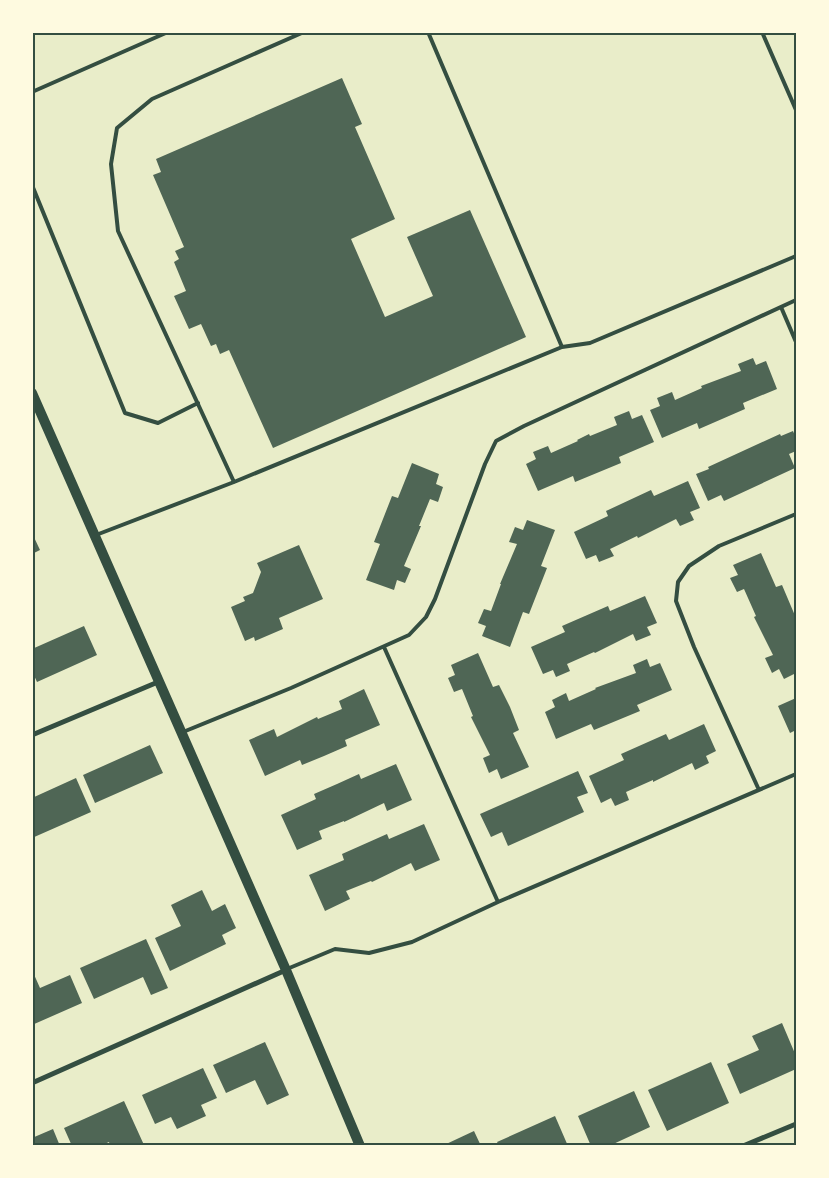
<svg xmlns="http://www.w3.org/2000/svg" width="829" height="1178" viewBox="0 0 829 1178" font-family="'IBM Plex Serif',serif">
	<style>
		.building { fill: #4f6655 }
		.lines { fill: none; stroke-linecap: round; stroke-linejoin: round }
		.service { stroke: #344e41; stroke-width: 4 }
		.minor { stroke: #344e41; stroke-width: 5 }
		.secondary { stroke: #344e41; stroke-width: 10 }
		.neatline { fill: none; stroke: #344e41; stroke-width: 2 }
	</style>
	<rect width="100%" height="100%" fill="#e9edc9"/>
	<path class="building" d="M 342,78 L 362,124 L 355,127 L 395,219 L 351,239 L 385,317 L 433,296 L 407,237 L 470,210 L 526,337 L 273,448 L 229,350 L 220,354 L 216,344 L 211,346 L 201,324 L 189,329 L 174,296 L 186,291 L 174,262 L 179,259 L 175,251 L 184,247 L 153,175 L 161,172 L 156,159 Z
		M 753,358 L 756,365 L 766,361 L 777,389 L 743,403 L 745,409 L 699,429 L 697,423 L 662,438 L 650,410 L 660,406 L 657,398 L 672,392 L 675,400 L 702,388 L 701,386 L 741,371 L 738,364 Z
		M 629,411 L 632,419 L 642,415 L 654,442 L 619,457 L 621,463 L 575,482 L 573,476 L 538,491 L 526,464 L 536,459 L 533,452 L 548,446 L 551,453 L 578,441 L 577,440 L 589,434 L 590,436 L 617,425 L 614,417 Z
		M 793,431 L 796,438 L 796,451 L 789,454 L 795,468 L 724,501 L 721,495 L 708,501 L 696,474 L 709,469 L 708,467 L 780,434 L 781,436 Z
		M 412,463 L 439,474 L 436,484 L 443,487 L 438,502 L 430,499 L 419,526 L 421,526 L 404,566 L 411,569 L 405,583 L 397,580 L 394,590 L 366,580 L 380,544 L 374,542 L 392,496 L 398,498 Z
		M 688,481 L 700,508 L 690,512 L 694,520 L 680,526 L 676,519 L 638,538 L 637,536 L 610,549 L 614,556 L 599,562 L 596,555 L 586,559 L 574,532 L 608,516 L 606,511 L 651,490 L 654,496 Z
		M 527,520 L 555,530 L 541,566 L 547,568 L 529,614 L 523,612 L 510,647 L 482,636 L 486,626 L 478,623 L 484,609 L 491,611 L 501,584 L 500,584 L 517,544 L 509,542 L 515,527 L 523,530 Z
		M 32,533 L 40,550 L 32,554 Z
		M 299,545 L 323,599 L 279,618 L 283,629 L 255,641 L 254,637 L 245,641 L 231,607 L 245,601 L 243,597 L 253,593 L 261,572 L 257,563 Z
		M 761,553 L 776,587 L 782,585 L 796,618 L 796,673 L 784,679 L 779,669 L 772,673 L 765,658 L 773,655 L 754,617 L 756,616 L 744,589 L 737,592 L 730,578 L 738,575 L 733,565 Z
		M 645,596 L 657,623 L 647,627 L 651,635 L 636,641 L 633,634 L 595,653 L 594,652 L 567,664 L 570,671 L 556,677 L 553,670 L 543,674 L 531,647 L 565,632 L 562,626 L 608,606 L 610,611 Z
		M 84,626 L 97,655 L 37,682 L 32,671 L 32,649 Z
		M 478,653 L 493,687 L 499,685 L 510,707 L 519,730 L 513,733 L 529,767 L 501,779 L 497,769 L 489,773 L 483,758 L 490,755 L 471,717 L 473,716 L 462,689 L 454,692 L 448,678 L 455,675 L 451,665 Z
		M 647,659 L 650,667 L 660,663 L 672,690 L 637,705 L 640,711 L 594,730 L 591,724 L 556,739 L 545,712 L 555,707 L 552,700 L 566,693 L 569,701 L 596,689 L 595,688 L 636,673 L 633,665 Z
		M 364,689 L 380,725 L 345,740 L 347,746 L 324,756 L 302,765 L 300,760 L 265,776 L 249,740 L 274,729 L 277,737 L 317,717 L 318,719 L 342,709 L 339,701 Z
		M 796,698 L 796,730 L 790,733 L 778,706 Z
		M 704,724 L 716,751 L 706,756 L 709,763 L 695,770 L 692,763 L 653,782 L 653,780 L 626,792 L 629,800 L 615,806 L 611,798 L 601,803 L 589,776 L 624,760 L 621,754 L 666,734 L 669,740 Z
		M 150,745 L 163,773 L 95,803 L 83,775 Z
		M 396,764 L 412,800 L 387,811 L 384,803 L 344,822 L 344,821 L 319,831 L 322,839 L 297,850 L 281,815 L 316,799 L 314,794 L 337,784 L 359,774 L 361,779 Z
		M 578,771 L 588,793 L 577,797 L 584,812 L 508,846 L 502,832 L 491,837 L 480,814 Z
		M 76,778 L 91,812 L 32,838 L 32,798 Z
		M 424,824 L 440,860 L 415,871 L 411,863 L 372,882 L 371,881 L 346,891 L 350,899 L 325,911 L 309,875 L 344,860 L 342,854 L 387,834 L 389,839 Z
		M 202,890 L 212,911 L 225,904 L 236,928 L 222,935 L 226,944 L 170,971 L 155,938 L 181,926 L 171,905 Z
		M 146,939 L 168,988 L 151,995 L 143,977 L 94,999 L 80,968 Z
		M 32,970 L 40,988 L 70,975 L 82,1003 L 32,1025 Z
		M 782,1023 L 796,1056 L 796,1069 L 740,1094 L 727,1064 L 759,1050 L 752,1036 Z
		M 265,1042 L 289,1095 L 267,1105 L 255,1080 L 226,1093 L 213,1065 Z
		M 711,1062 L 729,1103 L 667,1131 L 648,1090 Z
		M 203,1068 L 217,1098 L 201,1105 L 206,1116 L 177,1129 L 171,1117 L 155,1124 L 142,1095 Z
		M 634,1091 L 650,1127 L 609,1146 L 591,1146 L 578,1116 Z
		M 124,1101 L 144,1145 L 110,1146 L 109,1142 L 100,1146 L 72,1146 L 64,1128 Z
		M 555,1116 L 568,1146 L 499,1146 L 497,1142 Z
		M 53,1129 L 60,1146 L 32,1146 L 32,1138 Z
		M 474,1131 L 481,1146 L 442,1146 Z"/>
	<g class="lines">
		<path class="service" d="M 428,32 L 562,347
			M 762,32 L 796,110
			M 32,92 L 168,32
			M 32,185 L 125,413 L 158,423 L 198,403
			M 781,307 L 796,342
			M 234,482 L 118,231 L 111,164 L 117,128 L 152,99 L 304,32
			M 96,535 L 234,482 L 562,347 L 590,343 L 796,256
			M 384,647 L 498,902
			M 183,732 L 291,688 L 409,635 L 426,617 L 435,599 L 485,464 L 496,441 L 524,426 L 796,300
			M 759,790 L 694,647 L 676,601 L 678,582 L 689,566 L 719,546 L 796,514
			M 287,969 L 335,949 L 369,953 L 412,942 L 498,902 L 796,774"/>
		<path class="minor" d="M 32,735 L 158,682
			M 32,1083 L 286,970
			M 743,1146 L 796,1124"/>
		<path class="secondary" d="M 32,393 L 286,970 L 360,1146"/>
	</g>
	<rect width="829" height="1178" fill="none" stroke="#fefae0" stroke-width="68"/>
	<rect x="34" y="34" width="761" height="1110" class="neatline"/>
</svg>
